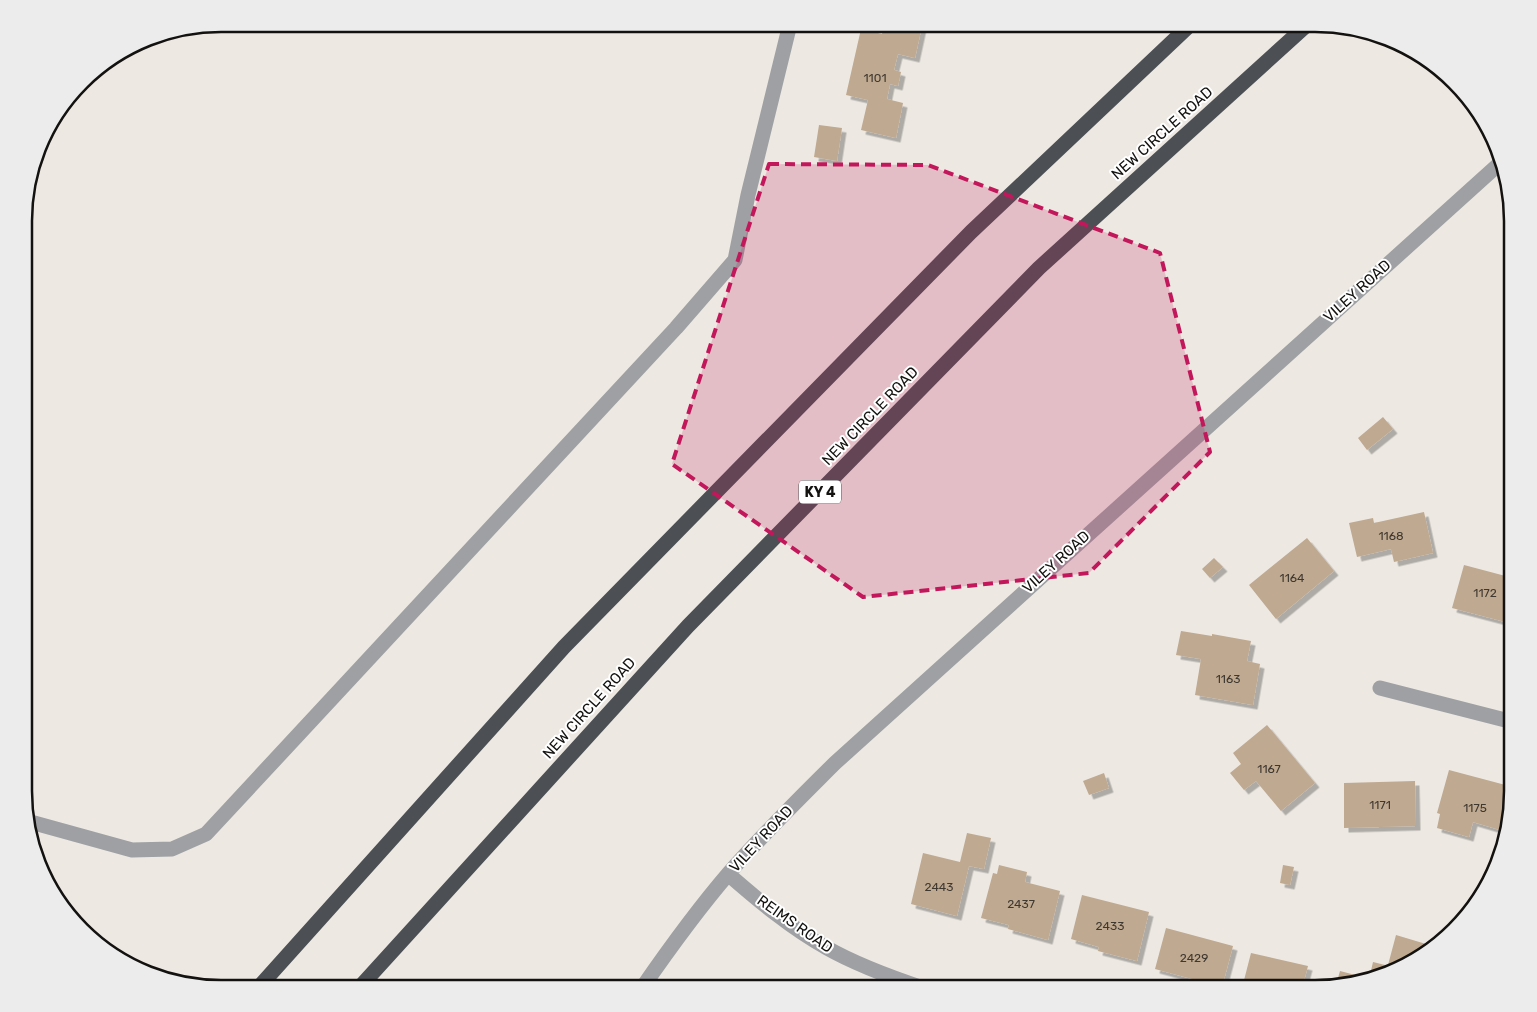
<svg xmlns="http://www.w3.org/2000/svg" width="1537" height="1012" viewBox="0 0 1537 1012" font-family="Rubik,sans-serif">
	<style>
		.building { fill: #bfa990; filter: url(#shadow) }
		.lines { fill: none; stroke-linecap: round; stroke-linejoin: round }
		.minor { stroke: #9ea0a3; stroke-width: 15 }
		.highway { stroke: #4c5055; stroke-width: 15 }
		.marked { fill: #c2185b; fill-opacity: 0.2; stroke: #c2185b; stroke-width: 4; stroke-dasharray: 10 6; stroke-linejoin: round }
		.labels { text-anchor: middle; stroke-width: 4; stroke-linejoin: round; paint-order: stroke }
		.number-label { font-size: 12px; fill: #3f3830 }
		.shield { fill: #fff; stroke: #5a5958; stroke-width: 1 }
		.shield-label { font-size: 14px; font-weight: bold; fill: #141210 }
		.street-label { font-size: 15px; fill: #141210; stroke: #fff }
		.rim { fill: none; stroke: #141210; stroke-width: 2.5 }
	</style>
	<defs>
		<filter id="shadow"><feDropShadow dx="4.5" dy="4.5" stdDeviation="0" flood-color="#0004"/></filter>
	</defs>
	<rect width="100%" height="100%" fill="#ede8e2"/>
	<path class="building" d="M 884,24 L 912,24 L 922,26 L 915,58 L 898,54 L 894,70 L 901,72 L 898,86 L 890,84 L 887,99 L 903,103 L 896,138 L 861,130 L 868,100 L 846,95 L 861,29 L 882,34 Z
		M 819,125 L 842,128 L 837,161 L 814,157 Z
		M 1383,417 L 1393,429 L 1367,450 L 1358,438 Z
		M 1424,512 L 1433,553 L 1394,562 L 1391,549 L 1357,557 L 1349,523 L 1373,518 L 1374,523 Z
		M 1307,538 L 1334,571 L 1276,619 L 1249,585 Z
		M 1214,558 L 1223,567 L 1210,578 L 1202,569 Z
		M 1464,565 L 1513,578 L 1513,624 L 1452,608 Z
		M 1181,631 L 1212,636 L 1212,634 L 1251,641 L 1247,661 L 1260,664 L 1253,705 L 1195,695 L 1201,659 L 1176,655 Z
		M 1267,725 L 1315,783 L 1281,811 L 1256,781 L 1244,790 L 1230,773 L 1241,764 L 1233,753 Z
		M 1449,770 L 1513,787 L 1513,803 L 1507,832 L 1473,822 L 1469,837 L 1437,828 L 1440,814 L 1437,813 Z
		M 1104,773 L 1109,788 L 1089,795 L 1083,781 Z
		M 1415,781 L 1416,826 L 1344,828 L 1344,783 Z
		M 967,833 L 991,838 L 984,869 L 969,866 L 957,916 L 911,904 L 923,853 L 960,862 Z
		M 999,865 L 1027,872 L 1025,882 L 1060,891 L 1048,940 L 1008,929 L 1009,925 L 981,918 L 993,873 L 997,874 Z
		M 1283,865 L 1294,867 L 1290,885 L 1280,883 Z
		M 1082,895 L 1149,912 L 1137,961 L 1098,951 L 1099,947 L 1071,939 Z
		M 1166,928 L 1233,946 L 1222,987 L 1155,969 Z
		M 1396,935 L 1426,944 L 1424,953 L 1414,962 L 1395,967 L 1388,965 Z
		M 1251,953 L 1308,966 L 1302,988 L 1242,988 Z
		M 1373,962 L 1389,966 L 1394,968 L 1370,975 Z
		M 1340,971 L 1363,977 L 1336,985 Z"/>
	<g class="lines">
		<path class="minor" d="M 1380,688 L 1513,722
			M 27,821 L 132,850 L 172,849 L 206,834 L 676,328 L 735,260 L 748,195 L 790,24
			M 728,874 C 759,901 791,928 827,948 C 857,965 890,977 923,988
			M 642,988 C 669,949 698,909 729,873 C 763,834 799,799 835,763 L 1499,164"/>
		<path class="highway" d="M 258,988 L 564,647 L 971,232 L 1191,24
			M 359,988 L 688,626 L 1039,268 L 1308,24"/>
	</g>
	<path class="marked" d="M 769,164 L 928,165 L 1160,253 L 1210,452 L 1089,573 L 863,597 L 672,464 Z"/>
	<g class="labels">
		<g class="number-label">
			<text x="875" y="82">1101</text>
			<text x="1391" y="540">1168</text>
			<text x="1292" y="582">1164</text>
			<text x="1485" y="597">1172</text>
			<text x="1228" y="683">1163</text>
			<text x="1269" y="773">1167</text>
			<text x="1380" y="809">1171</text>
			<text x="1475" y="812">1175</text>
			<text x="939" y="891">2443</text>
			<text x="1021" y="908">2437</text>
			<text x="1110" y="930">2433</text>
			<text x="1194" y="962">2429</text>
		</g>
		<rect class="shield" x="799" y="480.5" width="42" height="23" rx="4"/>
		<g class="shield-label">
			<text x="820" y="497">KY 4</text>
		</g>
		<g class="street-label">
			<text transform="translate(1162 133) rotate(-42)" y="5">NEW CIRCLE ROAD</text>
			<text transform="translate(1357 291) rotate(-42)" y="5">VILEY ROAD</text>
			<text transform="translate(870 416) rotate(-46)" y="5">NEW CIRCLE ROAD</text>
			<text transform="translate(1056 562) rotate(-42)" y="5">VILEY ROAD</text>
			<text transform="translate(589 708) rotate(-48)" y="5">NEW CIRCLE ROAD</text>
			<text transform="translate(761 839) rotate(-47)" y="5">VILEY ROAD</text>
			<text transform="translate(795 924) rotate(35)" y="5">REIMS ROAD</text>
		</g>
	</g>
	<path d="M0 0H1537V1012H0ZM221 32H1315A189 189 0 0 1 1504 221V791A189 189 0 0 1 1315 980H221A189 189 0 0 1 32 791V221A189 189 0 0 1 221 32Z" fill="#ececec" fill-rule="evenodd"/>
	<path class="rim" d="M221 32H1315A189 189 0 0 1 1504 221V791A189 189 0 0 1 1315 980H221A189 189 0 0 1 32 791V221A189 189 0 0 1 221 32Z"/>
</svg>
